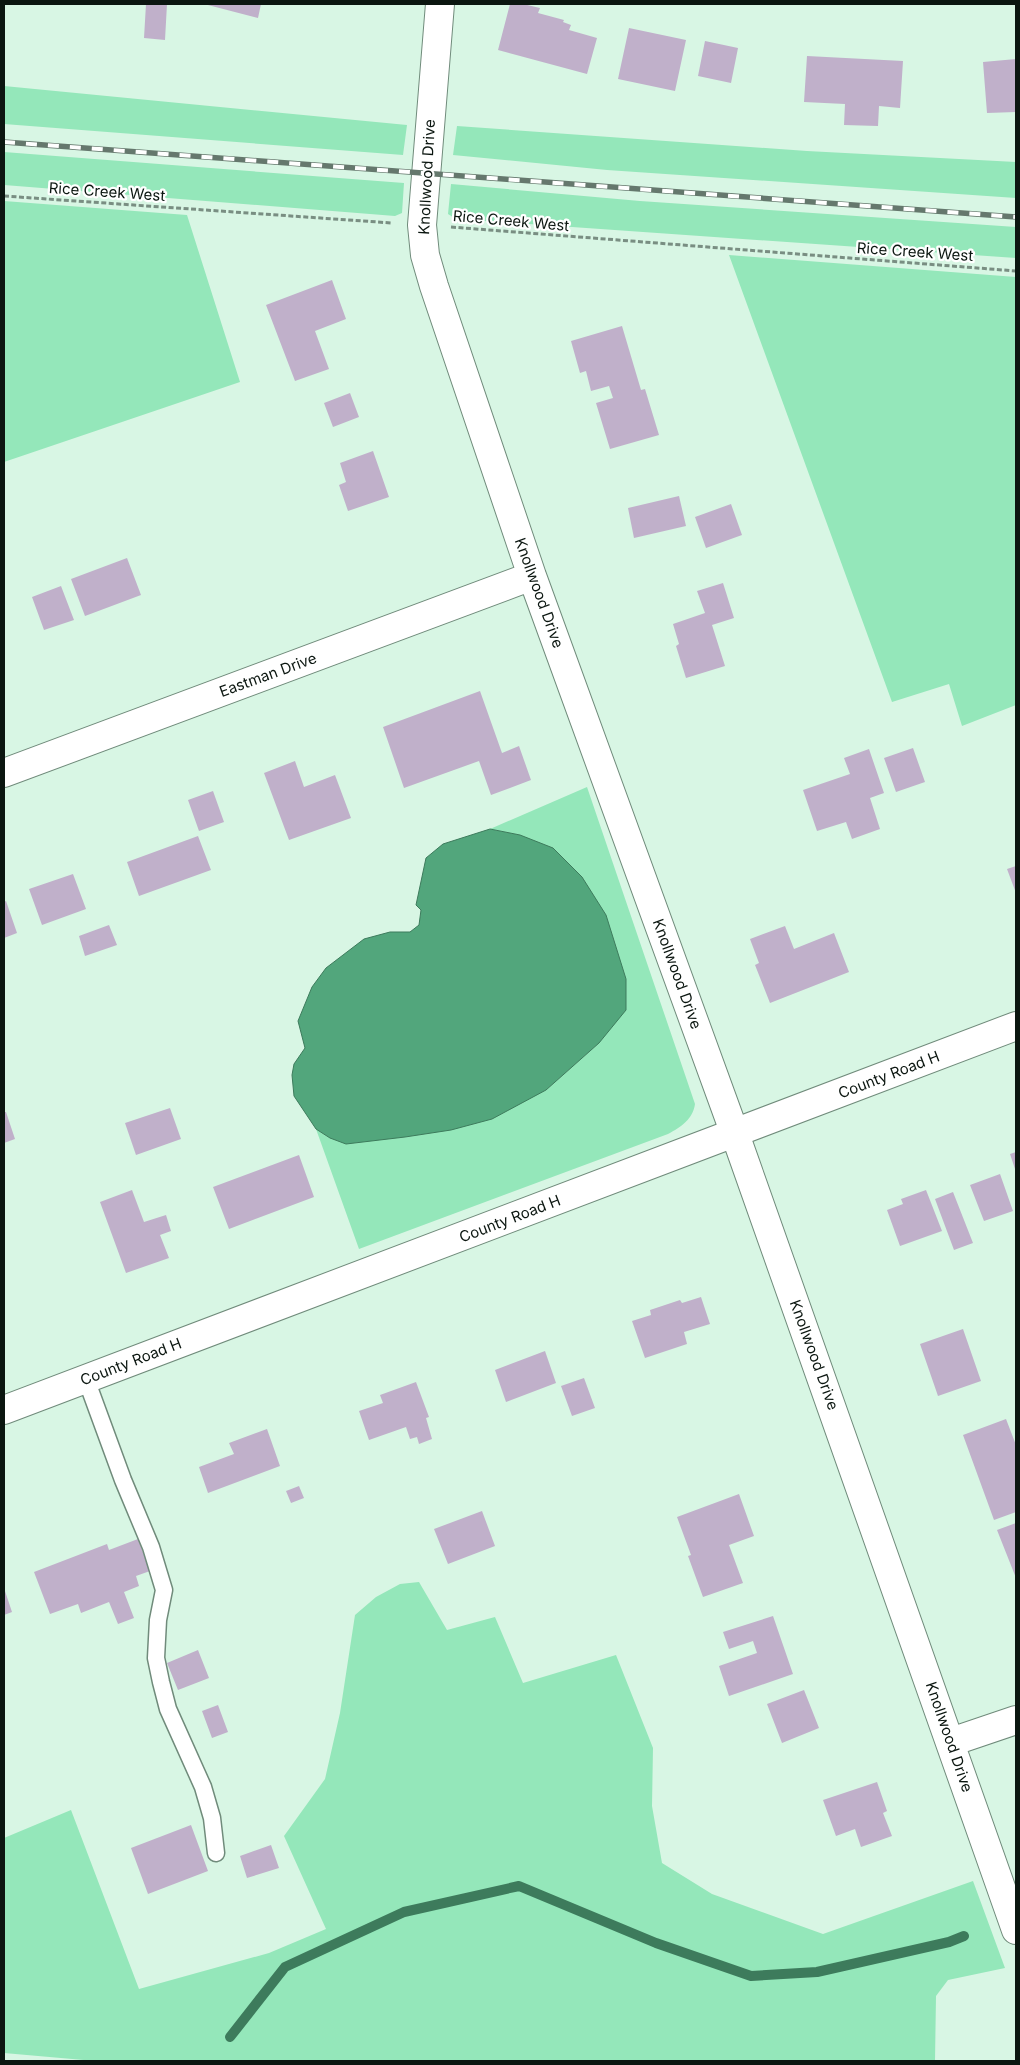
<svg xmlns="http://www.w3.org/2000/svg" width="1020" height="2065" viewBox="0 0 1020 2065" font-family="Inter,sans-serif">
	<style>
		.green { fill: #94e7ba }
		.water { fill: #52a67c; stroke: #3d7b5c }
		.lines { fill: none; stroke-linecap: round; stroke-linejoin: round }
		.stream { stroke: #3d7b5c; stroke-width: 10 }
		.building { fill: #c0b0ca }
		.lane-casing { stroke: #708b7b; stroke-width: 19 }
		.street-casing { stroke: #708b7b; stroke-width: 30 }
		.secondary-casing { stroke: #708b7b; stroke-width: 30 }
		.path { stroke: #798e82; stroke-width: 3; stroke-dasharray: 5 2.5; stroke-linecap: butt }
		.lane { stroke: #fff; stroke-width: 16 }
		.street { stroke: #fff; stroke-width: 28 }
		.secondary { stroke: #fff; stroke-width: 28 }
		.rail-casing { stroke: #65786d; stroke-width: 5.5 }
		.rail { stroke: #fff; stroke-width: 4; stroke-dasharray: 11; stroke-linecap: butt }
		.labels { text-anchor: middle; stroke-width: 4.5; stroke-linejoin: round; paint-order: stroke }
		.street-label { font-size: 15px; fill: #0b1610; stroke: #fff }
	</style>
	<rect width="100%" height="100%" fill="#d8f6e4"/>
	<path class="green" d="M 4,86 L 407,125 L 403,155 L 4,124 Z
		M 457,126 L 807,151 L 1016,162 L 1016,198 L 607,170 L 453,155 Z
		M 4,152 L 404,183 L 402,213 L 395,216 L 4,185 Z
		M 451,184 L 640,201 L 1016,227 L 1016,258 L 456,219 L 448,214 Z
		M 4,201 L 187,215 L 240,382 L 4,462 Z
		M 729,255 L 1016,277 L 1016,705 L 962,726 L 949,684 L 892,702 Z
		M 587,787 L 695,1104 C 693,1119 681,1127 668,1134 L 359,1249 L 316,1129 C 341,1144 344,1144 372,1140 L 546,1090 L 599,1043 L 520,835 L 490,829 Z
		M 419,1582 L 447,1630 L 495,1617 L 523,1683 L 616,1655 L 653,1748 L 652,1806 L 662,1863 L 712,1894 L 823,1934 L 973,1881 L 1005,1968 L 948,1980 L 936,1996 L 935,2061 L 95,2061 L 4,2053 L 4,1838 L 71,1810 L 139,1989 L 269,1953 L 326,1929 L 284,1836 L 325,1779 L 340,1713 L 355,1615 L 376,1597 L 400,1584 Z"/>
	<path class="water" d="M 490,829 L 520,835 L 553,848 L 582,877 L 606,915 L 626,979 L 626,1010 L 599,1043 L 546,1090 L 492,1119 L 451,1130 L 405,1137 L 346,1144 L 330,1138 L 316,1129 L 294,1096 L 292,1075 L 294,1064 L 305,1048 L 298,1021 L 312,987 L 326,968 L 364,939 L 390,932 L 410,932 L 419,925 L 421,910 L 416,905 L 426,858 L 443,844 Z"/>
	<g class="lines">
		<path class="stream" d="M 230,2037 L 285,1967 L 404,1912 L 519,1886 L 656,1943 L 751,1976 L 817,1972 L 949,1942 L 964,1936"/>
	</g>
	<path class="building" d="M 146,4 L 167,4 L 165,40 L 144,38 Z
		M 204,4 L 261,4 L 258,18 Z
		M 510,4 L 523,4 L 540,8 L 538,13 L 564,20 L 563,22 L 571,25 L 569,30 L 597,38 L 587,74 L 498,50 Z
		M 629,28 L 686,40 L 675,91 L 618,79 Z
		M 705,41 L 738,48 L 731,83 L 698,76 Z
		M 807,56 L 903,61 L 900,108 L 879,106 L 878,126 L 844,125 L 845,104 L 804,102 Z
		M 1016,59 L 1016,112 L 987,113 L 983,62 Z
		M 332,280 L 346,319 L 315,331 L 329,369 L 295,381 L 266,305 Z
		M 622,326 L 641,390 L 645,389 L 659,435 L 610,449 L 596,403 L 613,398 L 609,386 L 591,391 L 586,371 L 580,373 L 571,341 Z
		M 350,393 L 359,417 L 333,427 L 324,403 Z
		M 373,451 L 389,497 L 348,511 L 339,485 L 346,482 L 340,463 Z
		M 679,496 L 686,526 L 634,538 L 628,508 Z
		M 731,504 L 742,535 L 706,548 L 695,517 Z
		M 127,558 L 141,595 L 85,616 L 71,579 Z
		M 723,583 L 734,618 L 712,625 L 725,666 L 686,678 L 676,646 L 679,644 L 673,624 L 705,613 L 697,591 Z
		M 61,586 L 74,620 L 44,630 L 32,597 Z
		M 480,691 L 502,753 L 519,746 L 531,780 L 491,795 L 479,761 L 404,788 L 383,727 Z
		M 913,748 L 925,782 L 896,792 L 884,758 Z
		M 869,749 L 884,793 L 870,798 L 880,829 L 852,839 L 846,822 L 817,831 L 803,790 L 850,774 L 844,758 Z
		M 295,761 L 304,787 L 335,775 L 351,818 L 289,840 L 264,773 Z
		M 213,791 L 224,822 L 199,831 L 188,800 Z
		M 198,836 L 211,870 L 139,896 L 127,862 Z
		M 1016,866 L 1016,893 L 1007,869 Z
		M 73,874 L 86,909 L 42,925 L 29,889 Z
		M 6,901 L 17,933 L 4,938 L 4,902 Z
		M 109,925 L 117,945 L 85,956 L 79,936 Z
		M 785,926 L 794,949 L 834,933 L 849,972 L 770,1003 L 755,965 L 759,963 L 750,939 Z
		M 170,1108 L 181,1139 L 136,1155 L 125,1123 Z
		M 4,1112 L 6,1112 L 15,1139 L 4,1143 Z
		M 1016,1152 L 1016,1172 L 1010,1154 Z
		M 299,1155 L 314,1197 L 229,1229 L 213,1187 Z
		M 1000,1174 L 1013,1211 L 984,1221 L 970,1185 Z
		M 132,1190 L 144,1222 L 166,1215 L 171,1231 L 160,1235 L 169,1258 L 126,1273 L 100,1202 Z
		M 926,1190 L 942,1231 L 900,1246 L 887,1210 L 903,1204 L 901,1199 Z
		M 953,1192 L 973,1243 L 954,1250 L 935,1199 Z
		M 701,1297 L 710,1324 L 684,1332 L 687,1344 L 645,1358 L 632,1321 L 651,1315 L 650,1310 L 680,1300 L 682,1303 Z
		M 963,1329 L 981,1381 L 938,1396 L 920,1344 Z
		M 545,1351 L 556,1383 L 506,1402 L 495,1370 Z
		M 584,1378 L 595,1408 L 572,1416 L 561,1386 Z
		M 416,1382 L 429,1417 L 426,1418 L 432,1439 L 419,1444 L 417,1437 L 410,1439 L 406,1427 L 369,1440 L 359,1411 L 383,1403 L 380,1395 Z
		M 1006,1419 L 1016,1445 L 1016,1512 L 994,1520 L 963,1435 Z
		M 267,1429 L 280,1466 L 208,1493 L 199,1467 L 234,1454 L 229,1443 Z
		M 299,1486 L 304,1498 L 291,1503 L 286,1491 Z
		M 739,1494 L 754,1536 L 729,1545 L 743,1583 L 703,1597 L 688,1556 L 691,1555 L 677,1517 Z
		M 482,1511 L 495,1546 L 448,1564 L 434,1529 Z
		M 1016,1523 L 1016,1578 L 997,1530 Z
		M 138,1539 L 150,1571 L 136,1576 L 139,1586 L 124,1592 L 134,1618 L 118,1624 L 109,1602 L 81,1613 L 78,1604 L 50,1614 L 34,1572 L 107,1544 L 109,1550 Z
		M 4,1588 L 12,1612 L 4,1615 Z
		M 773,1616 L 793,1674 L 729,1696 L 719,1666 L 757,1653 L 753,1641 L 729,1649 L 723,1632 Z
		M 198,1650 L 209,1678 L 178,1690 L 167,1663 Z
		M 804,1690 L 819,1728 L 782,1743 L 767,1704 Z
		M 218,1705 L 228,1732 L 212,1738 L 202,1711 Z
		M 877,1782 L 887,1811 L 883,1813 L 892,1836 L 861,1847 L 855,1829 L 836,1836 L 823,1800 Z
		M 191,1825 L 208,1871 L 148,1894 L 131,1848 Z
		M 271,1845 L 279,1868 L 247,1878 L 240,1856 Z"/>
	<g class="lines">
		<g class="lane-casing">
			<path id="lane" d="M 86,1379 L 123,1480 L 151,1547 L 164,1590 L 158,1620 L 156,1658 L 161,1682 L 168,1709 L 203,1787 L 212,1818 L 216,1853"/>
		</g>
		<g class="street-casing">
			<path id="street" d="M 440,4 L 422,225 L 425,255 L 434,286 L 532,576 L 735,1134 L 1016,1930
				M 4,773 L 532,576
				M 951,1742 L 1016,1720"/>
		</g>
		<g class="secondary-casing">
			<path id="secondary" d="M 4,1410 L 1016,1026"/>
		</g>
		<path class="path" d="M 4,196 L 392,223
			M 451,227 L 1016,271"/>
		<use href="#lane" class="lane"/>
		<use href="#street" class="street"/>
		<use href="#secondary" class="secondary"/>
		<g class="rail-casing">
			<path id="rail" d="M 4,142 L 1016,217"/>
		</g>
		<use href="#rail" class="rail"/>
	</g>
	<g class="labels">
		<g class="street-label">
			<text transform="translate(427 177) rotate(-87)" y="5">Knollwood Drive</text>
			<text transform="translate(107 192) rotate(4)" y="5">Rice Creek West</text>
			<text transform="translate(511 221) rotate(5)" y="5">Rice Creek West</text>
			<text transform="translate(915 252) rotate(4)" y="5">Rice Creek West</text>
			<text transform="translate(539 593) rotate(70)" y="5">Knollwood Drive</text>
			<text transform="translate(268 675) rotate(-20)" y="5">Eastman Drive</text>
			<text transform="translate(677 974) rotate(70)" y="5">Knollwood Drive</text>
			<text transform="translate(889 1075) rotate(-21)" y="5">County Road H</text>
			<text transform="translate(510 1219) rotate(-21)" y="5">County Road H</text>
			<text transform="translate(814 1355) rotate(70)" y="5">Knollwood Drive</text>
			<text transform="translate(131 1362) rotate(-21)" y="5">County Road H</text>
			<text transform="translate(949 1737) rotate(71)" y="5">Knollwood Drive</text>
		</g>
	</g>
	<rect width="1020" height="2065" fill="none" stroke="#0b1610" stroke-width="10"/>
</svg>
